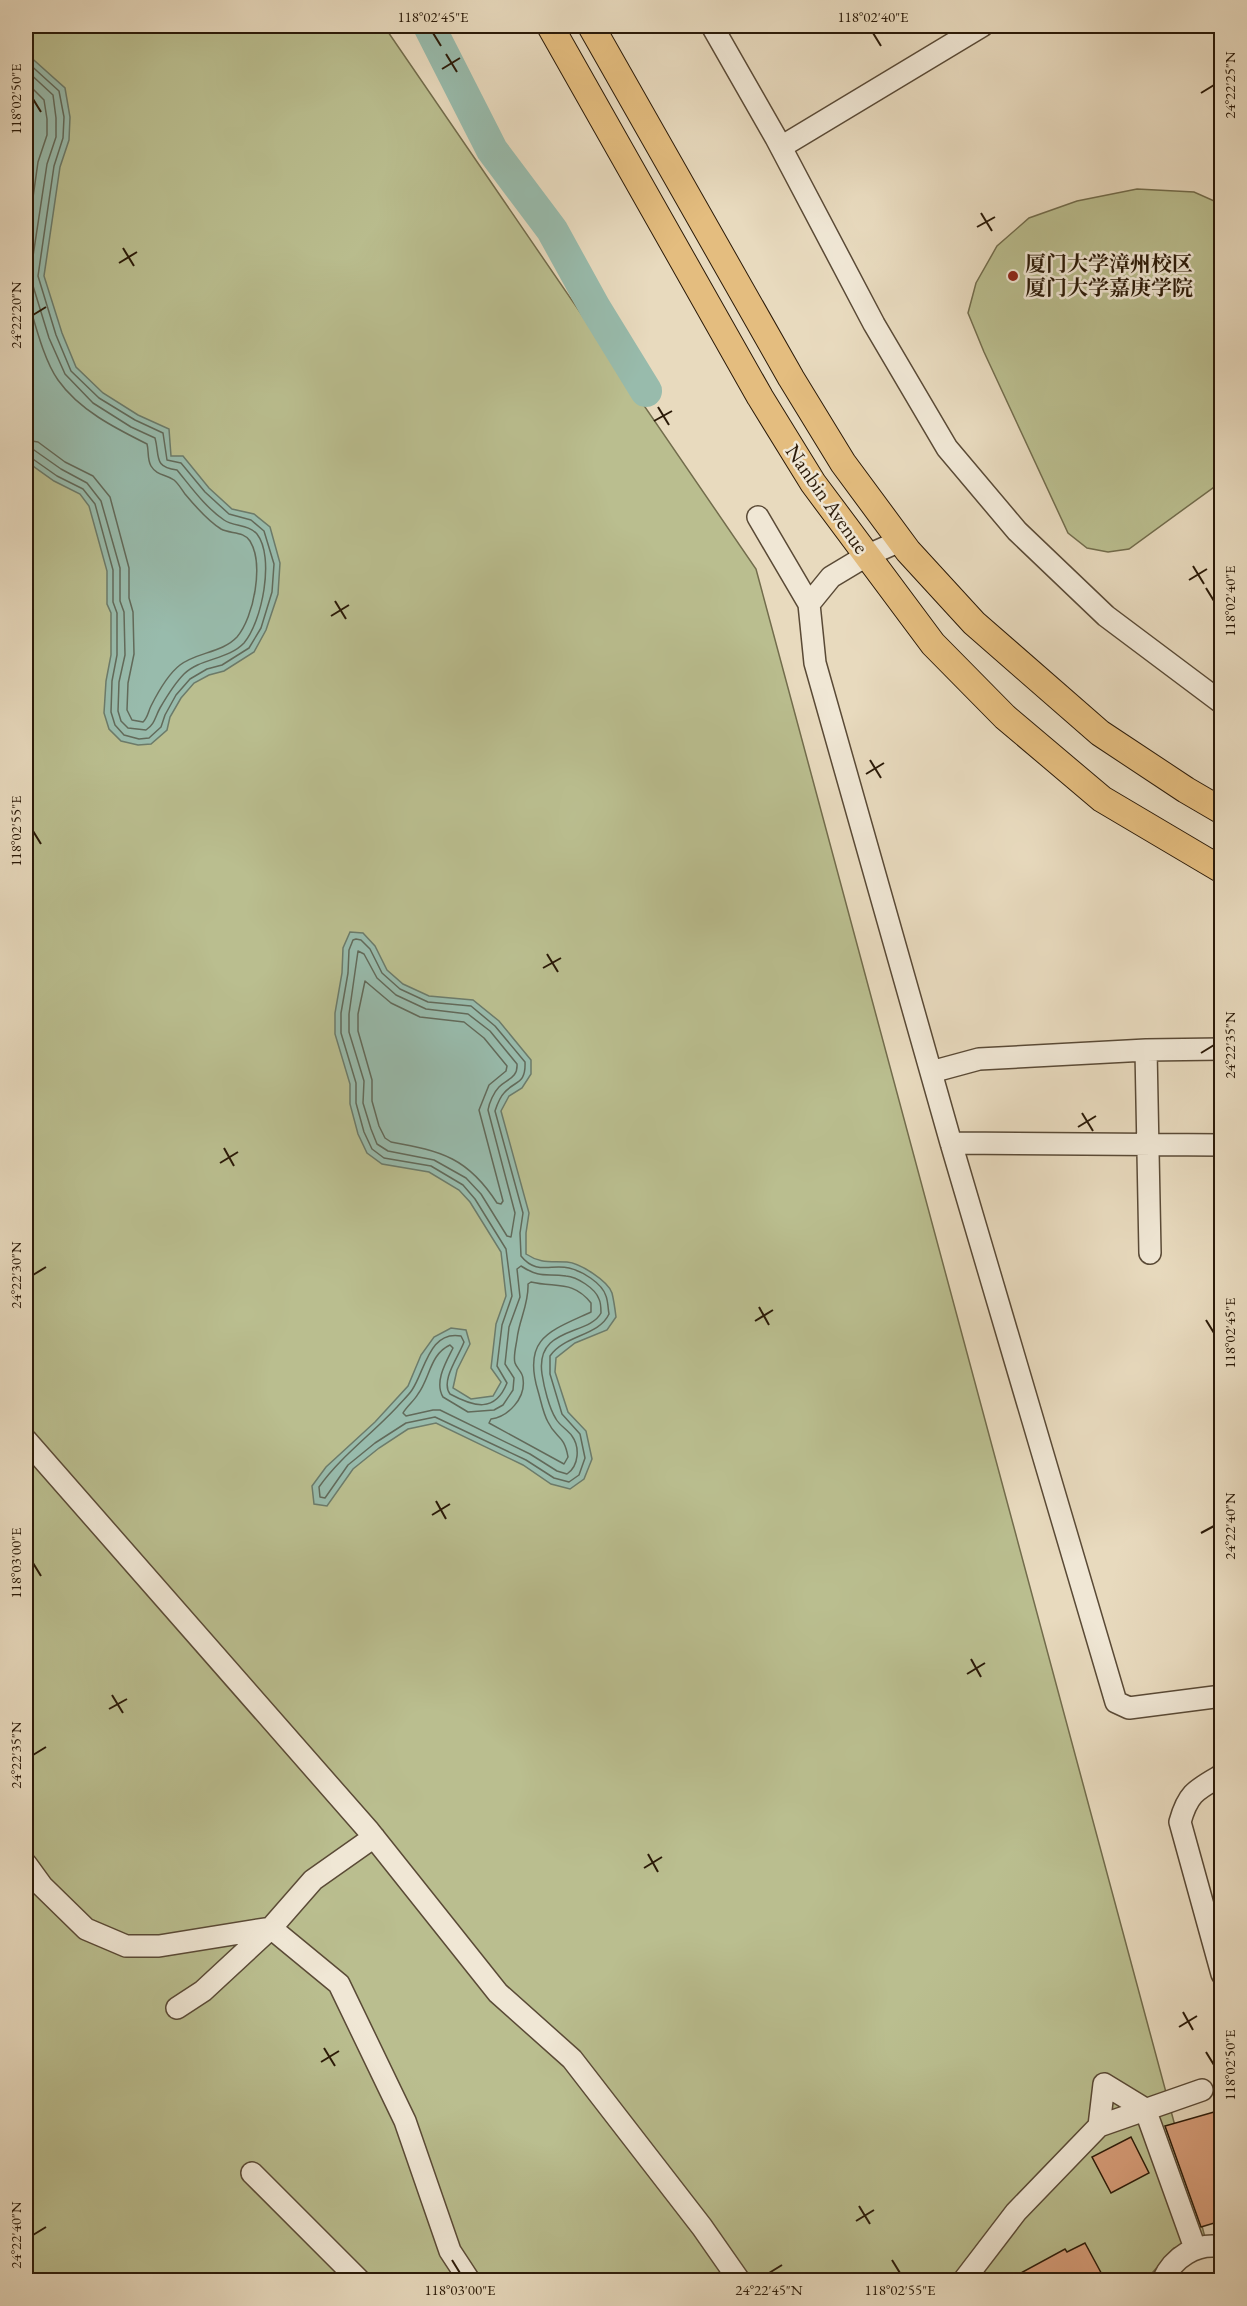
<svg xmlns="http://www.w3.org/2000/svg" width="1247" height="2306" viewBox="0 0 1247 2306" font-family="'EB Garamond','Noto Serif SC',serif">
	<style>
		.green { fill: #babe8f; stroke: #726c4c; stroke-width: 1.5 }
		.water { fill: #98bbac; stroke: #6c7b6a; stroke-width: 1.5 }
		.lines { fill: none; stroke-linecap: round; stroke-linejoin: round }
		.shore { stroke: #626a5a; stroke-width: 1.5 }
		.river { stroke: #98bbac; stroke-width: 32 }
		.building { fill: #d89e7a; stroke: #2b1a08; stroke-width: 1.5 }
		.minor-casing { stroke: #5a4a36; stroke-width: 24 }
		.major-casing { stroke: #2b1a08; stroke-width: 28 }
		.minor { stroke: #f0e7d5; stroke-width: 21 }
		.major { stroke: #e4bd7f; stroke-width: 26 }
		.ticks { fill: none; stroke: #2b1a08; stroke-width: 2 }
		.poi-dot { fill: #8f2418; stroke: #f0e7d5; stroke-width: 2 }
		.labels { text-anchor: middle; stroke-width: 5; stroke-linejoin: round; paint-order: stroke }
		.poi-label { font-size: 21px; font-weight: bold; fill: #2b1a08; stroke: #f0e7d5; text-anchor: start }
		.street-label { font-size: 21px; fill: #2b1a08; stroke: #f0e7d5 }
		.neatline { fill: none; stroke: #2b1a08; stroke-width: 2 }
		.ticks-label { font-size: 15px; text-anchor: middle; fill: #2b1a08 }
	</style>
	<rect width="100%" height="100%" fill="#e8dabe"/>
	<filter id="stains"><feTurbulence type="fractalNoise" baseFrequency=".00333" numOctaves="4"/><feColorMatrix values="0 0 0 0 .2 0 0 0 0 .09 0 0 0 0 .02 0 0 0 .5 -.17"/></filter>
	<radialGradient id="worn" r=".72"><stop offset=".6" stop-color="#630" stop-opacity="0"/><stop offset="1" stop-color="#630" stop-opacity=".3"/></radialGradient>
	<path class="green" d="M 26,26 L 384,26 L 756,569 L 1206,2241 L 1174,2248 L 1146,2280 L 26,2280 Z
		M 1137,189 L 1194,192 L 1221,204 L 1221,482 L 1129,549 L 1108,552 L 1087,548 L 1068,533 L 984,352 L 968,313 L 976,283 L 997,246 L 1029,218 L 1077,201 Z"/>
	<path class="water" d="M 26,53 L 65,88 L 70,117 L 69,140 L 60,167 L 44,276 L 62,333 L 76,367 L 103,393 L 138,415 L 169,429 L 171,456 L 183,456 L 209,488 L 232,509 L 254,514 L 270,527 L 280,563 L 278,594 L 266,630 L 254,652 L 224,671 L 209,675 L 194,683 L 181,698 L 170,717 L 167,730 L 151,744 L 138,745 L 121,741 L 109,729 L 104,713 L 106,681 L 111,655 L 111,613 L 107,604 L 107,571 L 89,506 L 80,494 L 54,481 L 26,461 Z
		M 350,932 L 363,933 L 375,946 L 387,970 L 403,984 L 429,996 L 473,1000 L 499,1021 L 531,1060 L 531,1074 L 522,1088 L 509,1096 L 501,1111 L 529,1213 L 526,1233 L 526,1254 C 541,1264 551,1261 567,1262 C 580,1263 608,1281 612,1293 C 614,1301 615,1309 616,1317 L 607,1330 L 575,1343 L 556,1358 L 555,1372 L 568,1412 L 586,1431 L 592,1459 L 584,1479 L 570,1489 L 551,1484 L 523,1465 L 436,1423 L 408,1429 L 379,1448 L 353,1469 L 327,1506 L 314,1504 L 312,1486 L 326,1467 L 375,1422 L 408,1386 L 421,1355 L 434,1337 L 451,1328 L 466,1330 L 470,1344 L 457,1370 L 453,1388 L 471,1399 L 493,1396 L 501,1382 L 491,1368 L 496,1324 L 506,1296 L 501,1252 L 470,1202 L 459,1190 L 429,1172 L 382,1164 L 367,1153 L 358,1134 L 350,1104 L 350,1084 L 335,1034 L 335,1013 L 342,973 L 343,948 Z"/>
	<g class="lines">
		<path class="shore" d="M 26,61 L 59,91 L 64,117 L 63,138 L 54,166 L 38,276 L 56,335 L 71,371 L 99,398 L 135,420 L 163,433 L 167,460 L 181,463 L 205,492 L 229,514 L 251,520 L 264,531 L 274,564 L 272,592 L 261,628 L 249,648 L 222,665 L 207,669 L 190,679 L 176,695 L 165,715 L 161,727 L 149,738 L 139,739 L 124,735 L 115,725 L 111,712 L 112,681 L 117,655 L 117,613 L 113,602 L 113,570 L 95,504 L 83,489 L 57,476 L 30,457 L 26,457
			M 26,70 L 53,95 L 56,118 L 56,137 L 47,164 L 30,276 L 49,338 L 65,374 L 93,403 L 131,427 L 155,438 C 160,456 153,467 177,470 C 191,487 205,507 224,520 C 234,527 248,524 257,534 C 275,557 262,622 244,643 C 228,660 200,658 184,674 C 174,684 167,696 160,708 C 155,717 155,724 146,730 L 128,728 L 121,721 L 118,711 L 119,682 L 125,655 L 124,612 L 120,601 L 120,568 L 101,501 L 87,483 L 61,469 L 34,450 L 26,449
			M 26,82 L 44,100 L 47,119 L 47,135 L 38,162 L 26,247
			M 26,294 C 34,319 43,359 58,380 C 79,410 115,428 147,444 C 149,451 147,459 151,466 C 157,476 166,474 174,480 C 178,483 182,490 185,494 C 195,506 208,521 221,529 C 230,534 244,531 250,541 C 264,564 254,617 237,637 C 222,653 197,652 180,665 C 167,675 158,692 151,706 C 148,712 148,717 143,722 L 132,720 L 127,710 L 128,683 L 134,654 L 133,612 L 129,598 L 129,568 L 110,497 L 93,476 L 65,462 L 38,442 L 26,440
			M 356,939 L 361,940 L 370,949 L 382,973 L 400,989 L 428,1002 L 471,1006 L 495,1026 L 525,1062 C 526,1085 515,1080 504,1093 C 500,1097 497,1105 495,1111 L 523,1213 L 520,1233 L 521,1256 C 536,1275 551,1264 569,1268 C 582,1271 602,1283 606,1296 C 608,1301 608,1309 609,1314 C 599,1336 564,1335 550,1356 L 550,1374 L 562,1414 L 580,1434 L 585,1458 L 579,1475 L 569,1482 L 554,1478 L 526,1460 L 435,1417 L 406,1423 L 375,1443 L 348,1465 L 325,1498 L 320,1497 L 319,1487 C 340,1457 372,1434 397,1407 C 402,1401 408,1396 412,1390 C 425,1371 429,1330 461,1336 L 464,1342 C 459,1356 440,1381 450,1394 C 474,1407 495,1413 507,1383 L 497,1366 L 502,1325 L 512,1296 L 506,1249 L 475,1199 L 463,1185 L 431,1166 L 384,1158 L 372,1149 L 364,1132 L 356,1103 L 356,1083 L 341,1033 L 341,1013 L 348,973 L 349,950 L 353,940 Z
			M 358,951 L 364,954 L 377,978 L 396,995 L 426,1009 L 468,1014 L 490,1031 L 517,1064 C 518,1078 507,1079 499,1087 C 494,1092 489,1103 488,1110 L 515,1213 L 511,1237 L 507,1236 L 481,1194 L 466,1178 L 434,1160 L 388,1151 L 377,1144 L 371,1129 L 363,1103 L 364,1081 L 349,1032 L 349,1014 Z
			M 365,981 L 391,1003 L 420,1017 L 464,1022 L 484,1038 L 507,1066 L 506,1071 L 489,1085 L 479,1110 L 503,1201 L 501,1204 L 497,1203 C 468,1158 442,1151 391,1142 L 385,1138 L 379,1126 L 372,1101 L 372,1080 L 358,1031 L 358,1014 Z
			M 521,1266 C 541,1279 546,1273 566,1276 C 577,1277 595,1288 599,1299 C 601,1303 601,1309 601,1313 C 589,1336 535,1326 542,1374 C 544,1387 549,1408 556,1419 C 560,1426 568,1430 572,1436 C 580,1447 579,1466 567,1474 L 557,1471 L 530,1454 L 440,1410 L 433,1410 L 406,1416 L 403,1413 C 407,1406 414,1401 418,1394 C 430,1378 430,1354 450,1345 L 453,1348 C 446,1362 434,1382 443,1397 L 468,1412 L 494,1410 L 503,1405 L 513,1390 L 514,1378 L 505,1364 L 509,1327 L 520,1297 L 517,1269 Z
			M 531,1282 C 556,1288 573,1280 591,1303 L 591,1312 C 550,1331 522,1338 538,1391 C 541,1401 543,1413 548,1422 C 556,1439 564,1434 568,1457 L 564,1464 L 489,1423 L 491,1419 C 508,1417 526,1398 523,1379 C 523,1372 517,1369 515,1363 C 513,1357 516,1346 517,1339 C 519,1320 529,1304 528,1284 Z"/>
		<path class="river" d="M 429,26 L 492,150 L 552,230 L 595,308 L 646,391"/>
	</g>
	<path class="building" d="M 1221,2110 L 1221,2221 L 1201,2227 L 1165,2126 Z
		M 1131,2137 L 1149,2173 L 1111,2193 L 1092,2157 Z
		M 1085,2243 L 1105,2280 L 1008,2280 L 1065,2249 L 1067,2252 Z"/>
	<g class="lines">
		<g class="minor-casing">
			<path id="minor" d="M 712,26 L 776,138 L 874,324 L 947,448 L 1017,531 L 1106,616 L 1222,703
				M 781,147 L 982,26
				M 758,517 L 809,604
				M 900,541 L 866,556 L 831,577 L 809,604 L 815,663 L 951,1143 L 1116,1702 L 1129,1708 L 1222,1696
				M 1146,1050 L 1150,1253
				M 931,1072 L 979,1059 L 1146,1050 L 1222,1049
				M 951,1143 L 1222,1145
				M 26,1440 L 369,1831 L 498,1993 L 572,2059 L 702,2227 L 739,2280
				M 1222,1775 C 1196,1790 1188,1793 1180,1822 L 1222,1974
				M 26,1864 L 42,1886 L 86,1929 L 126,1946 L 159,1946 L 271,1928 L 339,1984 L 405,2121 L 450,2251 L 469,2280
				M 177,2008 L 203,1991 L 271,1928 L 313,1880 L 374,1837
				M 1099,2126 L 1104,2084 L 1145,2109 L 1195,2248
				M 252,2173 L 359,2280
				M 964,2280 L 1016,2212 L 1099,2126 L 1202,2090
				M 1163,2280 C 1173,2258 1196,2242 1222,2247"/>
		</g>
		<g class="major-casing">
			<path id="major" d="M 550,26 L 760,397 L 813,483 L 933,644 L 1005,717 L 1102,799 L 1222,870
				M 591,26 L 791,378 L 843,463 L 908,551 L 974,623 L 1100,733 L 1186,790 L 1222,811"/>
		</g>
		<use href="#minor" class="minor"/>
		<use href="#major" class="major"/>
	</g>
	<path class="ticks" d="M 433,33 L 441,46M 873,33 L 881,46M 446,54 L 457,72M 442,69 L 460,58M 1201,93 L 1214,85M 33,99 L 41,112M 981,213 L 992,231M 977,227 L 995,217M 123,248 L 134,266M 119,263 L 137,252M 33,315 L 46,307M 658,407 L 669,425M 654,421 L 672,411M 1193,566 L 1204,584M 1189,580 L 1207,569M 1206,588 L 1214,601M 335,601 L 346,619M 331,616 L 349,605M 870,760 L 881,778M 866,774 L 884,763M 33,831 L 41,844M 547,954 L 558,972M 543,968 L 561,958M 1201,1053 L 1214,1045M 1082,1113 L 1093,1131M 1078,1127 L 1096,1116M 224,1148 L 234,1166M 220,1163 L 238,1152M 33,1275 L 46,1267M 759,1307 L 769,1325M 1206,1320 L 1214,1333M 755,1321 L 773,1310M 436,1501 L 446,1519M 432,1515 L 450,1504M 1201,1533 L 1214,1526M 33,1563 L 41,1576M 971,1659 L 981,1677M 967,1674 L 985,1663M 112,1695 L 123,1713M 109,1709 L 127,1699M 33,1755 L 46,1747M 648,1854 L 658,1872M 644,1868 L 662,1857M 1183,2012 L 1193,2030M 1179,2027 L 1197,2016M 324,2048 L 335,2066M 1206,2052 L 1214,2065M 321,2062 L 339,2051M 859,2206 L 870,2224M 856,2221 L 874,2210M 33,2235 L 46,2227M 452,2260 L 460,2273M 892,2260 L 900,2273M 769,2273 L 782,2265"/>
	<circle class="poi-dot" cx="1013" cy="276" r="6"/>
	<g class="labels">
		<g class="poi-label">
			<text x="1025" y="271">厦门大学漳州校区<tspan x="1025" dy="24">厦门大学嘉庚学院</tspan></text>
		</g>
		<g class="street-label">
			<text transform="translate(827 499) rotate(55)" y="7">Nanbin Avenue</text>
		</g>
	</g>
	<rect width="1247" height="2306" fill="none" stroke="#e8dabe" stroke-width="66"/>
	<rect x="33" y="33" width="1181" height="2240" class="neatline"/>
	<g class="ticks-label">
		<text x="433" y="22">118°02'45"E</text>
		<text x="873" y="22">118°02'40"E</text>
		<text transform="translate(1230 85) rotate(-90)" y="5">24°22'25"N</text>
		<text transform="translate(16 99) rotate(-90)" y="5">118°02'50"E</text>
		<text transform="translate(16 315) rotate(-90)" y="5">24°22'20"N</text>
		<text transform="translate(1230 601) rotate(-90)" y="5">118°02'40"E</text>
		<text transform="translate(16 831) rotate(-90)" y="5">118°02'55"E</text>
		<text transform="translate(1230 1045) rotate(-90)" y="5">24°22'35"N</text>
		<text transform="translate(16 1275) rotate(-90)" y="5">24°22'30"N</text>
		<text transform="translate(1230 1333) rotate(-90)" y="5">118°02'45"E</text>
		<text transform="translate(1230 1526) rotate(-90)" y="5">24°22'40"N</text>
		<text transform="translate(16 1563) rotate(-90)" y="5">118°03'00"E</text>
		<text transform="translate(16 1755) rotate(-90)" y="5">24°22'35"N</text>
		<text transform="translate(1230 2065) rotate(-90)" y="5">118°02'50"E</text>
		<text transform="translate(16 2235) rotate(-90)" y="5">24°22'40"N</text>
		<text x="460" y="2295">118°03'00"E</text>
		<text x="769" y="2295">24°22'45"N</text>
		<text x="900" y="2295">118°02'55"E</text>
	</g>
	<rect width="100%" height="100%" filter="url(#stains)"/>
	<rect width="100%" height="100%" fill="url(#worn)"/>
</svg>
